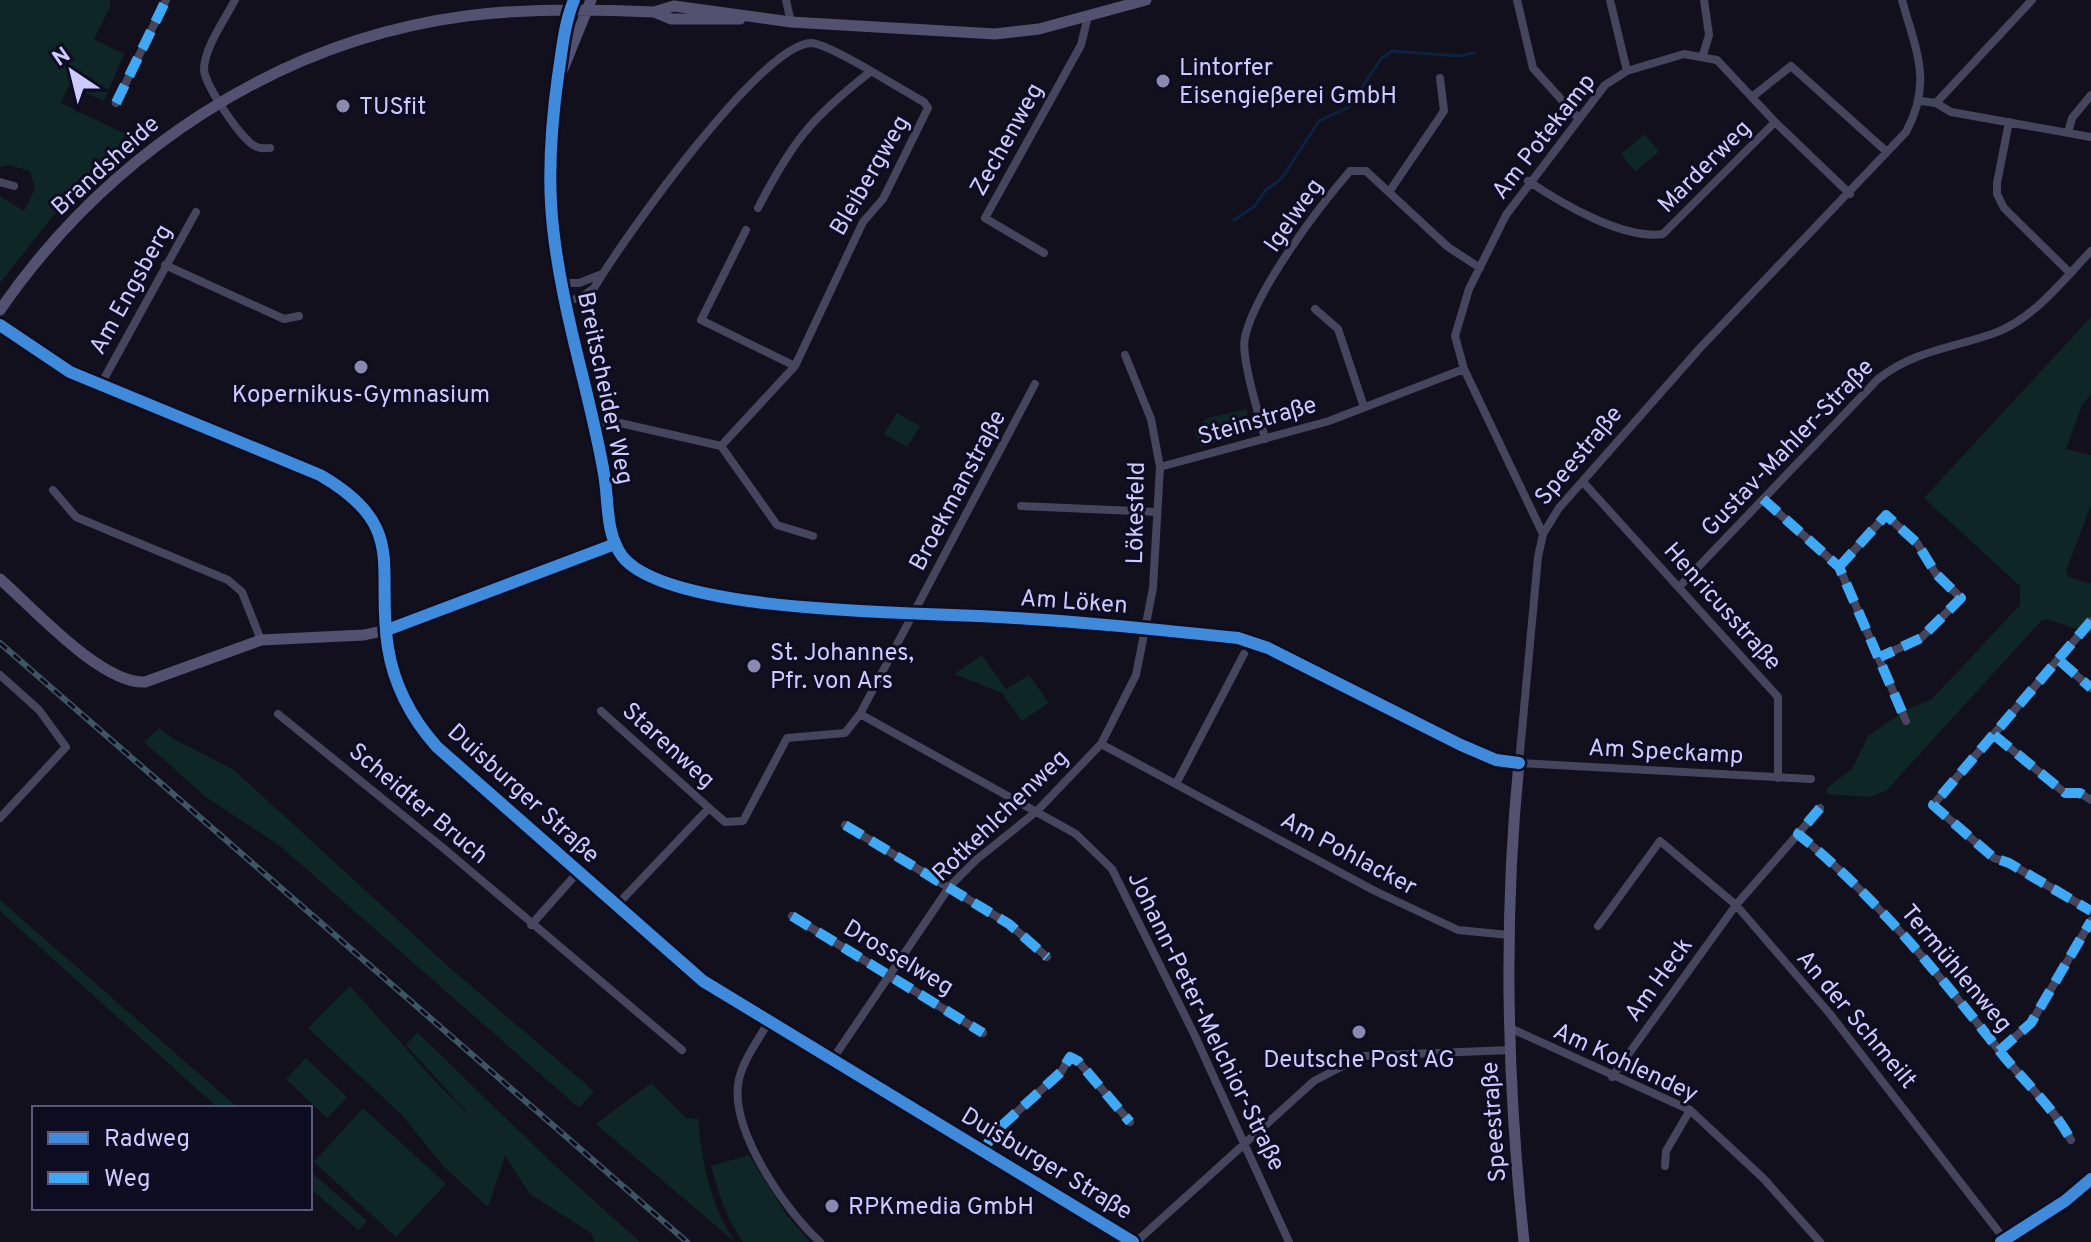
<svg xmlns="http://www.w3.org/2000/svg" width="2091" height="1242" viewBox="0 0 2091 1242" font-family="Overpass,sans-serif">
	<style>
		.green { fill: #0f2626 }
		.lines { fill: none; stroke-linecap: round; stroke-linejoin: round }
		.stream { stroke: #0b2341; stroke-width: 3 }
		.street { stroke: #45465d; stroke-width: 8 }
		.secondary { stroke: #525270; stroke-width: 11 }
		.rail-casing { stroke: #3d5665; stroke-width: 6 }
		.rail { stroke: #0e0c20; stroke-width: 3; stroke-dasharray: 9; stroke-linecap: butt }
		.quiet { stroke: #3fa9f5; stroke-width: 10; stroke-dasharray: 20 10; stroke-linecap: butt }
		.cycleway-casing { stroke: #0e0c20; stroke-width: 17 }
		.cycleway { stroke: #408adc; stroke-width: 12 }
		.poi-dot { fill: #8b89b0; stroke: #0e0c20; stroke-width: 3 }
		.labels { text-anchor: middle; stroke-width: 6; stroke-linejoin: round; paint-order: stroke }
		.poi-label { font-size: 24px; fill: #cccaff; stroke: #0e0c20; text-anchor: start }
		.street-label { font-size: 24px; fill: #cccaff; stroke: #0e0c20 }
	</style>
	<rect width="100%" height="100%" fill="#12101c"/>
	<path class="green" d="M 0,0 L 110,0 L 110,7 L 94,39 L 124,54 L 104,101 L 69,86 L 61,103 L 142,142 L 53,216 L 0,283 L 0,196 L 24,211 L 35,189 L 30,171 L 9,165 L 0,167 Z
		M 1645,134 L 1659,152 L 1635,171 L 1621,154 Z
		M 2091,317 L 2091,394 L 2082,405 L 2066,449 L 2091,455 L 2091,505 L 2066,571 L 2069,577 L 2091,584 L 2091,634 L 2047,619 L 2041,621 L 1886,791 L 1869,797 L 1826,794 L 1827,788 L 1852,769 L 1868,736 L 1906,710 L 1932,699 L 2020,605 L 2020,586 L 1924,498 Z
		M 1247,409 L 1248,434 L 1200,447 L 1194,429 L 1208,418 Z
		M 897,413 L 920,426 L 907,447 L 884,434 Z
		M 982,655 L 1006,689 L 1029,675 L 1049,703 L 1022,721 L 1002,693 L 954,674 Z
		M 159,728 L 174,739 L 234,770 L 450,968 L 594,1091 L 579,1108 L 279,845 L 206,797 L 144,742 Z
		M 0,900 L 221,1093 L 239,1108 L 218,1108 L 0,911 Z
		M 350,986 L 434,1080 L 476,1122 L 406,1045 L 417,1032 L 551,1162 L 640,1242 L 594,1242 L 592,1234 L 529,1193 L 505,1156 L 488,1207 L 443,1166 L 402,1115 L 308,1028 Z
		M 306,1058 L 347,1097 L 327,1118 L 286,1079 Z
		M 651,1083 L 686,1118 L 698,1119 C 702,1162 710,1205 735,1242 L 596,1124 Z
		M 363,1108 L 446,1184 L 396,1237 L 314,1162 Z
		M 749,1155 L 786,1214 L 810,1242 L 743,1242 C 726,1219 719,1193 711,1166 Z
		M 310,1171 L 367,1221 L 358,1230 L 310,1188 Z"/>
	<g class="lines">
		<path class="stream" d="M 1234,220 L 1255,206 L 1265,191 L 1282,178 L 1319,121 L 1349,107 L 1381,59 L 1392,51 L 1459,56 L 1474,53"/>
		<path class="street" d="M 235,0 C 225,19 204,48 204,70 C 205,85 243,143 257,147 C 261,149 266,148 270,148
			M 786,0 L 791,22
			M 1517,0 L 1533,68 L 1578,118
			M 1610,0 L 1627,71
			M 1703,55 L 1709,35 L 1704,0
			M 1752,97 L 1791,66 L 1887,152
			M 1921,101 L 1936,103 L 2032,0
			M 116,103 L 166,0
			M 1936,103 L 1951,112 L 2091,137
			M 2009,122 L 1997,183 L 1997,194 L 2004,208 L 2070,273
			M 2068,133 L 2072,118 L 2091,95
			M 1528,181 C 1561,203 1623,240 1663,234 L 1775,122
			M 0,182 L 14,186
			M 1389,192 L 1444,111 L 1440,78
			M 758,208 C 792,142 811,118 870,72
			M 746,230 L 701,320 L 795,366
			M 1044,253 L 985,218 L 1081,45 L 1088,16
			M 165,265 L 284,319 L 299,316
			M 561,283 L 579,283 L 602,274
			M 565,302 L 582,297 L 594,288 C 622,241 760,45 811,43 C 829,43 903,91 924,102 L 928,108 L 883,199 L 863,222 L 795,366 L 721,446 L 620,423 L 593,424
			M 1315,309 L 1338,329 L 1364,407
			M 0,325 L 70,372 L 320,475 C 410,527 375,567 388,648 C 394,685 412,719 437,747 L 703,981 L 1133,1242
			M 100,386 L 196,212
			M 1265,439 C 1260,418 1240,356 1245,337 C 1256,290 1317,209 1350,171 L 1366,171 L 1448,247 L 1480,268
			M 721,446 L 777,525 L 813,536
			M 1160,467 L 1329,421 L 1464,369
			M 1583,482 L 1778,697 L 1778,778
			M 53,490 L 76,517 L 228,580 L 242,592 L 261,640
			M 1763,499 L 1839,567 L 1906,721
			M 1021,506 L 1157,512
			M 1543,534 L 1464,369 L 1455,336 L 1469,289 L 1506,215 L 1605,85 L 1627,71 L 1684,54 L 1717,60 L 1775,122 L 1850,194
			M 1839,567 L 1886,515 L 1917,543 L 1936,574 L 1961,598 L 1921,638 L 1880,657
			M 1679,587 L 1878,379 C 1914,351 1951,348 1992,334 C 2033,320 2062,281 2091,251
			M 2091,621 L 1933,805 L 1994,858 L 2009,863 L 2091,911
			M 2060,661 L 2091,688
			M 0,675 L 39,710 L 66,747 L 0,818
			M 601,711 L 709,808
			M 278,714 L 442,847 L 682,1050
			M 860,714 L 1076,834 L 1112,869 L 1195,1036 L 1289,1242
			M 1994,735 L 2065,793 L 2080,793 L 2091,800
			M 1101,744 L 1375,891 L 1458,930 L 1509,935
			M 1811,779 L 1519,763 L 1538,557 L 1543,534 L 1559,508 L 1700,348 L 1906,132 C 1933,82 1916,51 1902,0
			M 1176,784 L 1244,654
			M 1820,808 L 1798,834 C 1876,897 1936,971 1998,1049 C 2022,1080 2052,1105 2071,1140
			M 845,825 L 1009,924 L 1047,957
			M 617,905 L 709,808 L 725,822 L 743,821 L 787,738 L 845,733 L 860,714 L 1035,384
			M 792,916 L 983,1033
			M 531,925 L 579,871
			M 1598,926 L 1660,841 L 1736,905 L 1830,1014 L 2005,1240
			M 768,1023 C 758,1040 744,1059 739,1079 C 728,1128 785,1210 820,1242
			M 1510,1028 L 1690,1110 L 1764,1179 L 1820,1242
			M 1999,1051 L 2031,1023 L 2091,921
			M 832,1060 L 950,886 L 976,860 L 1037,811 L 1101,744 L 1136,675 L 1153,588 L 1160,467 L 1151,419 L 1125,355
			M 1612,1077 L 1736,905 L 1798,834
			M 983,1150 L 997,1130 L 1061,1072 L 1070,1057 L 1078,1061 L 1130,1122
			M 1665,1166 L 1666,1151 L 1690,1110
			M 1136,1242 L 1314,1081 L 1362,1056 L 1510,1050"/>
		<path class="secondary" d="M 574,0 C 564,24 562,51 558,76 C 544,177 549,235 572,333 C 583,380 596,427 604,474 C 609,502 605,532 622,556 C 666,613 906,612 979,616 C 1065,620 1152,629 1238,638 L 1268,648 L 1461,745 L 1496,760 L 1519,763 C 1503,922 1507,1083 1524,1242
			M 654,12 L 671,19 L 740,19
			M 563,69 L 591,0
			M 0,310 C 108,154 276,41 466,16 C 528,8 592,9 654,12 L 674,6 L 791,22 L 995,34 L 1039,29 L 1146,0
			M 0,579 C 33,608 101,684 145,682 L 261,640 L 364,635 L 387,630 L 615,544
			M 2001,1242 L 2065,1201 L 2091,1179"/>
		<g class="rail-casing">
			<path id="rail" d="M 0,643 L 687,1242"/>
		</g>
		<use href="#rail" class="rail"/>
		<path class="quiet" d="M 116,103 L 166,0
			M 1763,499 L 1839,567 L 1906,721
			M 1839,567 L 1886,515 L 1917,543 L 1936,574 L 1961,598 L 1921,638 L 1880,657
			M 2091,621 L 1933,805 L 1994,858 L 2009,863 L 2091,911
			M 2060,661 L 2091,688
			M 1994,735 L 2065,793 L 2080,793 L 2091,800
			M 1820,808 L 1798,834 C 1876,897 1936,971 1998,1049 C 2022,1080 2052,1105 2071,1140
			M 845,825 L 1009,924 L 1047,957
			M 792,916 L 983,1033
			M 1999,1051 L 2031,1023 L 2091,921
			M 983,1150 L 997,1130 L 1061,1072 L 1070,1057 L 1078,1061 L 1130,1122"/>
		<g class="cycleway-casing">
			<path id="cycleway" d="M 574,0 C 564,24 562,51 558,76 C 544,177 549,235 572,333 C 583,380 596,427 604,474 C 609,502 605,532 622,556 C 666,613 906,612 979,616 C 1065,620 1152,629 1238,638 L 1268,648 L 1461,745 L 1496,760 L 1519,763
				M 0,325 L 70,372 L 320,475 C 410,527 375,567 388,648 C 394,685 412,719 437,747 L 703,981 L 1133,1242
				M 387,630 L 615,544
				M 2001,1242 L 2065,1201 L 2091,1179"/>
		</g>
		<use href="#cycleway" class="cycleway"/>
	</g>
	<g class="poi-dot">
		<circle cx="1163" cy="81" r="8"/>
		<circle cx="343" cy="106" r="8"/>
		<circle cx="361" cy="367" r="8"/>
		<circle cx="754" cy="666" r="8"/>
		<circle cx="1359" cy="1032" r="8"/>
		<circle cx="832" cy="1206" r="8"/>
	</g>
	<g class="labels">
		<g class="poi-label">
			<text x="1179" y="75">Lintorfer<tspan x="1179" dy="28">Eisengießerei GmbH</tspan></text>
			<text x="359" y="114">TUSfit</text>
			<text x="361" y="402" text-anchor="middle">Kopernikus-Gymnasium</text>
			<text x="770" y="660">St. Johannes,<tspan x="770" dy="28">Pfr. von Ars</tspan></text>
			<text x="1359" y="1067" text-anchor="middle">Deutsche Post AG</text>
			<text x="848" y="1214">RPKmedia GmbH</text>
		</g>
		<g class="street-label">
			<text transform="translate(1543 136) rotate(-52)" y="8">Am Potekamp</text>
			<text transform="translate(1006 139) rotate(-61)" y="8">Zechenweg</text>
			<text transform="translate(105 165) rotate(-42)" y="8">Brandsheide</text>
			<text transform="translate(1704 166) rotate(-45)" y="8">Marderweg</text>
			<text transform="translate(869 175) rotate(-60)" y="8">Bleibergweg</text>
			<text transform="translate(1293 215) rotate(-55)" y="8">Igelweg</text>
			<text transform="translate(130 289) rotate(-61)" y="8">Am Engsberg</text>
			<text transform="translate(606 388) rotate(78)" y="8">Breitscheider Weg</text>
			<text transform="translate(1257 420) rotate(-16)" y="8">Steinstraße</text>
			<text transform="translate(1787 447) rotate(-46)" y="8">Gustav-Mahler-Straße</text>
			<text transform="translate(1578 455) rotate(-50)" y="8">Speestraße</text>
			<text transform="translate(957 490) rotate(-62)" y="8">Broekmanstraße</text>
			<text transform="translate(1135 513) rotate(-89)" y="8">Lökesfeld</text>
			<text transform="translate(1074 601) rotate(4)" y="8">Am Löken</text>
			<text transform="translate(1723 606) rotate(48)" y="8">Henricusstraße</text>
			<text transform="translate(669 745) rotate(42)" y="8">Starenweg</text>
			<text transform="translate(1666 751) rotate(3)" y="8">Am Speckamp</text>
			<text transform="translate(524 793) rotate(42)" y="8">Duisburger Straße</text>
			<text transform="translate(419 803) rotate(40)" y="8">Scheidter Bruch</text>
			<text transform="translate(1000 815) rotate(-44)" y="8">Rotkehlchenweg</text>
			<text transform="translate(1349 853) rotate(28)" y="8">Am Pohlacker</text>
			<text transform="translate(899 957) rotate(31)" y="8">Drosselweg</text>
			<text transform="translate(1957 968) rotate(50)" y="8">Termühlenweg</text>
			<text transform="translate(1658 979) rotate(-54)" y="8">Am Heck</text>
			<text transform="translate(1857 1019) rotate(50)" y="8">An der Schmeilt</text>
			<text transform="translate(1207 1021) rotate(64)" y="8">Johann-Peter-Melchior-Straße</text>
			<text transform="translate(1626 1062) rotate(25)" y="8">Am Kohlendey</text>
			<text transform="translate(1493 1122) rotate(-94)" y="8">Speestraße</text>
			<text transform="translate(1047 1163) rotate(31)" y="8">Duisburger Straße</text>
		</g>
	</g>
	<rect x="32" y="1106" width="280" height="104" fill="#0e0c20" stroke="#5a5879" stroke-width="2"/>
	<rect x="48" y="1132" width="40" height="12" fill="#408adc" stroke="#5a5879" stroke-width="2"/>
	<text x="104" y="1146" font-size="24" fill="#cccaff">Radweg</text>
	<rect x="48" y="1172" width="40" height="12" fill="#3fa9f5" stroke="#5a5879" stroke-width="2"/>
	<text x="104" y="1186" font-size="24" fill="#cccaff">Weg</text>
	<g transform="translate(72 72) rotate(325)" stroke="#0e0c20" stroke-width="6" paint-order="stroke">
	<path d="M0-6L14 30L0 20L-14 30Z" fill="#cccaff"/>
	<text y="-12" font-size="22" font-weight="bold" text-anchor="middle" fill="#cccaff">N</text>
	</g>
</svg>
